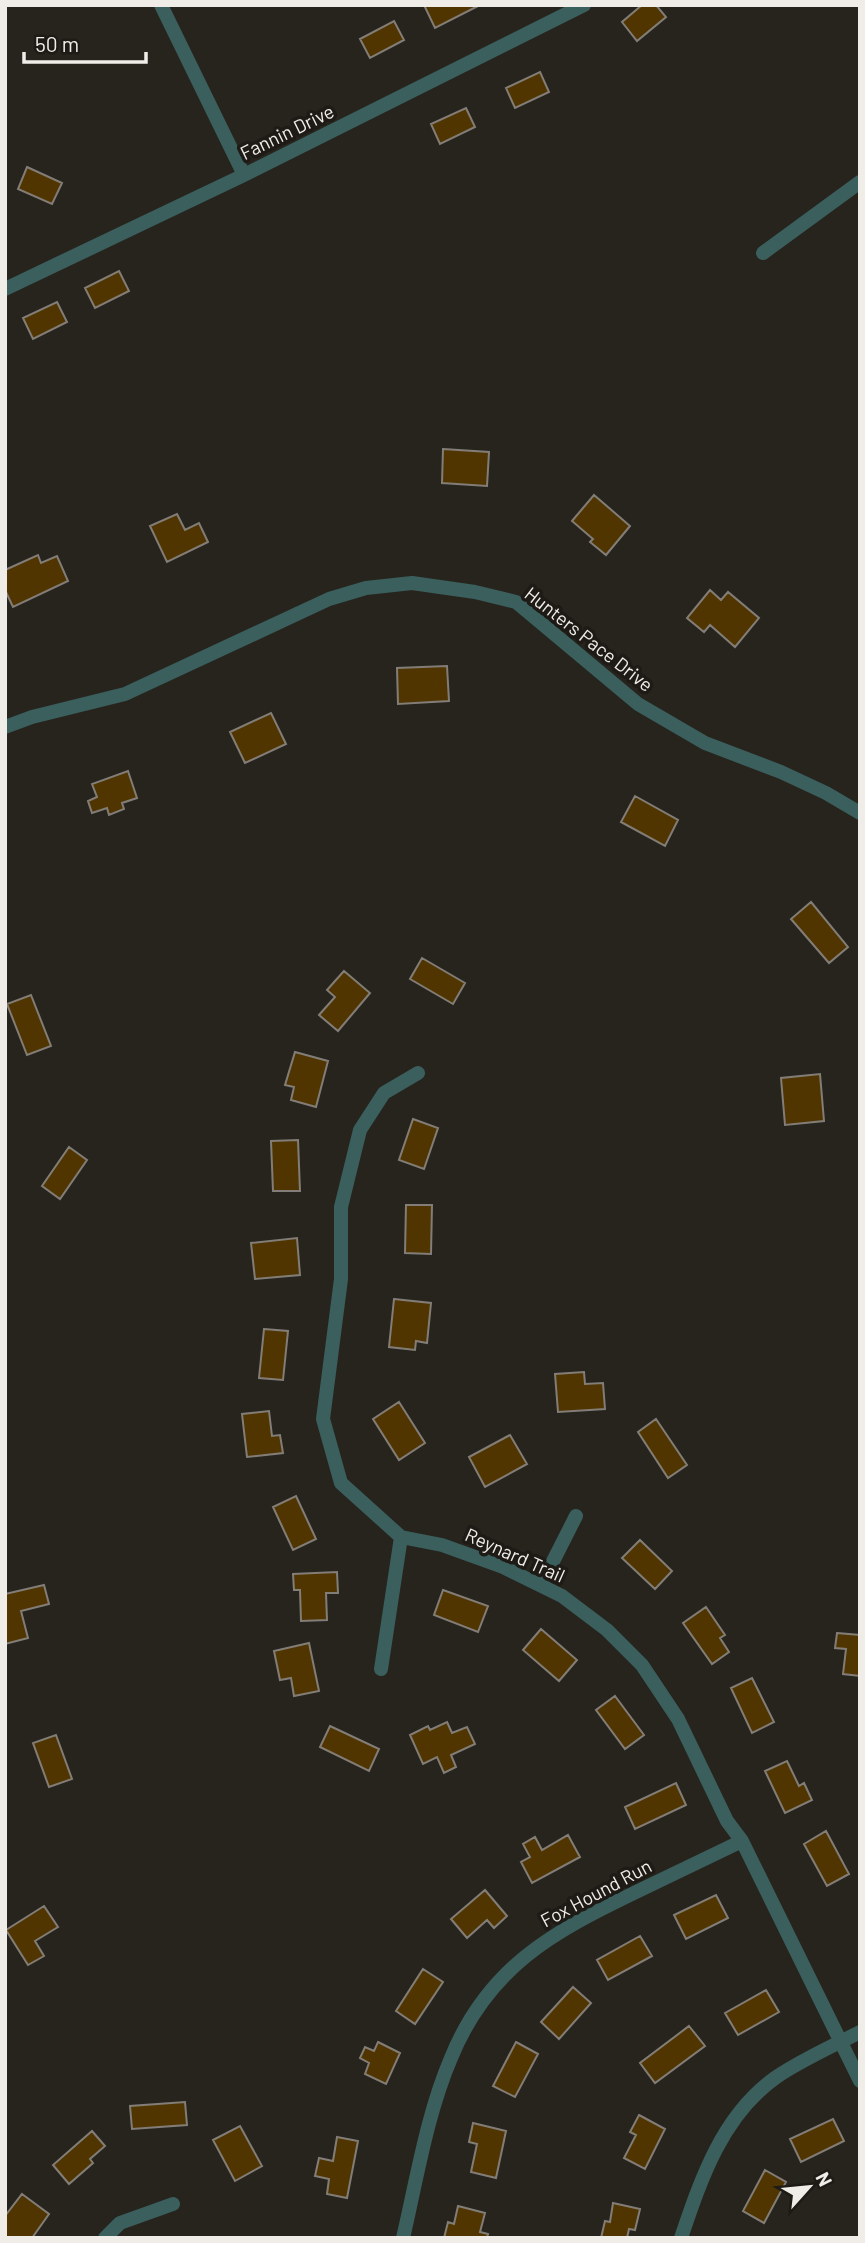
<svg xmlns="http://www.w3.org/2000/svg" width="865" height="2243" viewBox="0 0 865 2243" font-family="Barlow,sans-serif">
	<style>
		.building { fill: #503500; stroke: #827d76; stroke-width: 2 }
		.lines { fill: none; stroke-linecap: round; stroke-linejoin: round }
		.minor { stroke: #3a5f5d; stroke-width: 14 }
		.labels { text-anchor: middle; stroke-width: 7; stroke-linejoin: round; paint-order: stroke }
		.street-label { font-size: 19px; fill: #f0ede9; stroke: #1e1a15 }
	</style>
	<rect width="100%" height="100%" fill="#27241e"/>
	<path class="building" d="M 424,5 L 480,5 L 435,28 Z
		M 642,5 L 656,5 L 666,17 L 637,41 L 622,22 Z
		M 394,21 L 404,40 L 370,58 L 360,39 Z
		M 540,72 L 549,92 L 515,108 L 506,88 Z
		M 466,108 L 475,127 L 440,144 L 431,124 Z
		M 27,167 L 62,183 L 52,204 L 18,189 Z
		M 119,271 L 129,291 L 95,308 L 85,288 Z
		M 57,302 L 67,322 L 33,339 L 23,318 Z
		M 443,449 L 489,452 L 487,486 L 442,483 Z
		M 594,495 L 630,526 L 606,555 L 590,542 L 593,539 L 572,521 Z
		M 177,514 L 185,530 L 199,523 L 208,542 L 167,562 L 150,526 Z
		M 38,555 L 41,563 L 57,556 L 68,581 L 13,607 L 5,590 L 5,570 Z
		M 710,590 L 721,600 L 728,592 L 759,618 L 735,647 L 710,625 L 704,632 L 687,618 Z
		M 447,666 L 449,701 L 398,704 L 397,668 Z
		M 271,713 L 286,744 L 245,763 L 230,732 Z
		M 128,771 L 137,798 L 122,803 L 124,809 L 109,815 L 107,808 L 92,813 L 88,801 L 97,797 L 92,784 Z
		M 635,796 L 678,820 L 665,846 L 621,822 Z
		M 811,902 L 848,947 L 829,963 L 791,919 Z
		M 422,958 L 465,983 L 453,1004 L 410,979 Z
		M 344,971 L 370,993 L 338,1031 L 319,1015 L 335,997 L 327,990 Z
		M 31,995 L 51,1046 L 27,1055 L 7,1004 Z
		M 295,1052 L 328,1061 L 316,1107 L 291,1100 L 294,1087 L 285,1085 Z
		M 820,1074 L 824,1121 L 785,1125 L 781,1078 Z
		M 413,1119 L 438,1128 L 424,1169 L 399,1160 Z
		M 298,1140 L 300,1191 L 273,1191 L 271,1141 Z
		M 69,1147 L 87,1160 L 60,1199 L 42,1186 Z
		M 406,1205 L 432,1205 L 431,1254 L 405,1253 Z
		M 297,1238 L 300,1275 L 255,1279 L 251,1243 Z
		M 394,1299 L 431,1303 L 427,1343 L 416,1341 L 415,1350 L 389,1347 Z
		M 264,1329 L 288,1331 L 283,1380 L 259,1378 Z
		M 584,1372 L 585,1384 L 603,1383 L 605,1409 L 558,1412 L 555,1374 Z
		M 399,1402 L 425,1443 L 399,1460 L 373,1419 Z
		M 269,1411 L 272,1436 L 280,1435 L 283,1453 L 247,1457 L 242,1414 Z
		M 656,1419 L 687,1465 L 668,1478 L 638,1432 Z
		M 510,1435 L 527,1464 L 485,1487 L 469,1457 Z
		M 296,1496 L 316,1539 L 293,1550 L 273,1507 Z
		M 640,1540 L 672,1571 L 655,1589 L 622,1558 Z
		M 337,1572 L 338,1593 L 326,1593 L 327,1620 L 301,1621 L 300,1590 L 294,1590 L 293,1574 Z
		M 44,1585 L 49,1604 L 21,1611 L 28,1638 L 5,1644 L 5,1594 Z
		M 443,1590 L 488,1606 L 478,1632 L 434,1615 Z
		M 706,1607 L 725,1635 L 720,1638 L 729,1652 L 712,1664 L 683,1623 Z
		M 541,1629 L 577,1660 L 559,1681 L 523,1650 Z
		M 837,1633 L 860,1635 L 860,1676 L 843,1674 L 846,1649 L 835,1648 Z
		M 309,1643 L 319,1691 L 294,1696 L 291,1678 L 280,1680 L 274,1651 Z
		M 752,1678 L 774,1722 L 752,1733 L 731,1688 Z
		M 615,1696 L 644,1735 L 625,1749 L 596,1710 Z
		M 447,1722 L 452,1733 L 467,1727 L 475,1744 L 451,1755 L 456,1767 L 444,1773 L 437,1757 L 423,1764 L 410,1735 L 428,1726 L 430,1730 Z
		M 330,1726 L 379,1749 L 369,1771 L 320,1747 Z
		M 56,1735 L 72,1779 L 49,1787 L 33,1743 Z
		M 787,1761 L 799,1786 L 804,1783 L 812,1800 L 785,1813 L 765,1771 Z
		M 676,1783 L 686,1805 L 635,1829 L 625,1807 Z
		M 826,1831 L 849,1874 L 827,1886 L 804,1844 Z
		M 568,1835 L 580,1857 L 532,1883 L 521,1862 L 530,1857 L 523,1844 L 535,1837 L 542,1850 Z
		M 485,1890 L 507,1916 L 494,1928 L 487,1920 L 467,1938 L 451,1919 Z
		M 716,1895 L 728,1918 L 686,1939 L 674,1915 Z
		M 44,1906 L 58,1927 L 35,1941 L 44,1956 L 28,1965 L 6,1930 Z
		M 640,1936 L 652,1956 L 608,1980 L 597,1960 Z
		M 423,1969 L 443,1982 L 415,2024 L 396,2011 Z
		M 573,1987 L 591,2003 L 559,2039 L 541,2022 Z
		M 766,1990 L 779,2012 L 738,2035 L 725,2013 Z
		M 689,2026 L 705,2046 L 655,2083 L 640,2063 Z
		M 378,2042 L 400,2053 L 386,2084 L 365,2074 L 369,2063 L 360,2058 L 365,2047 L 374,2051 Z
		M 516,2042 L 538,2054 L 515,2097 L 493,2086 Z
		M 185,2102 L 187,2125 L 132,2129 L 130,2106 Z
		M 639,2115 L 665,2129 L 645,2169 L 624,2158 L 636,2135 L 630,2132 Z
		M 833,2119 L 844,2141 L 801,2162 L 790,2139 Z
		M 473,2123 L 506,2131 L 496,2178 L 471,2172 L 477,2144 L 469,2142 Z
		M 240,2126 L 262,2166 L 235,2181 L 213,2140 Z
		M 92,2131 L 105,2146 L 90,2159 L 93,2163 L 69,2184 L 53,2165 Z
		M 337,2137 L 358,2141 L 347,2198 L 327,2194 L 329,2179 L 315,2176 L 319,2158 L 333,2161 Z
		M 765,2170 L 786,2182 L 764,2223 L 743,2211 Z
		M 22,2194 L 49,2214 L 32,2238 L 5,2238 L 5,2216 Z
		M 613,2203 L 640,2209 L 635,2230 L 629,2229 L 627,2238 L 601,2238 L 605,2221 L 610,2222 Z
		M 458,2206 L 485,2213 L 480,2232 L 488,2234 L 487,2238 L 444,2238 L 448,2222 L 454,2224 Z"/>
	<g class="lines">
		<path class="minor" d="M 161,5 L 244,175
			M 763,253 L 860,182
			M 5,289 L 244,175 L 584,5
			M 5,727 L 32,717 L 125,694 L 329,599 L 366,588 L 412,583 L 475,592 L 516,602 L 638,704 L 705,743 L 781,772 L 826,793 L 860,813
			M 418,1073 L 384,1093 L 360,1130 L 341,1207 L 341,1279 L 323,1419 L 341,1483 L 401,1537 L 442,1545 L 503,1567 L 562,1596 L 607,1630 L 642,1665 L 678,1719 L 727,1821 L 742,1841 L 860,2081
			M 541,1585 L 576,1516
			M 381,1669 L 401,1537
			M 105,2238 L 120,2223 L 173,2204
			M 403,2238 C 417,2178 427,2114 451,2058 C 488,1967 553,1932 636,1892 C 671,1875 707,1858 742,1841
			M 681,2238 C 701,2179 722,2116 775,2078 C 801,2060 831,2047 860,2032"/>
	</g>
	<g class="labels">
		<g class="street-label">
			<text transform="translate(287 132) rotate(-26)" y="7">Fannin Drive</text>
			<text transform="translate(589 639) rotate(38)" y="7">Hunters Pace Drive</text>
			<text transform="translate(515 1555) rotate(24)" y="7">Reynard Trail</text>
			<text transform="translate(596 1893) rotate(-28)" y="7">Fox Hound Run</text>
		</g>
	</g>
	<rect width="865" height="2243" fill="none" stroke="#f0ede9" stroke-width="14"/>
	<g transform="translate(809 2187) rotate(63)" stroke="#1e1a15" stroke-width="5" paint-order="stroke">
	<path d="M0-5L12 26L0 18L-12 26Z" fill="#f0ede9"/>
	<text y="-10" font-size="19" font-weight="bold" text-anchor="middle" fill="#f0ede9">N</text>
	</g>
	<path d="M24 52v10h122v-10" fill="none" stroke="#f0ede9" stroke-width="3.5"/>
	<text x="35" y="52" font-size="21" fill="#f0ede9" stroke="#1e1a15" stroke-width="5" paint-order="stroke">50 m</text>
</svg>
